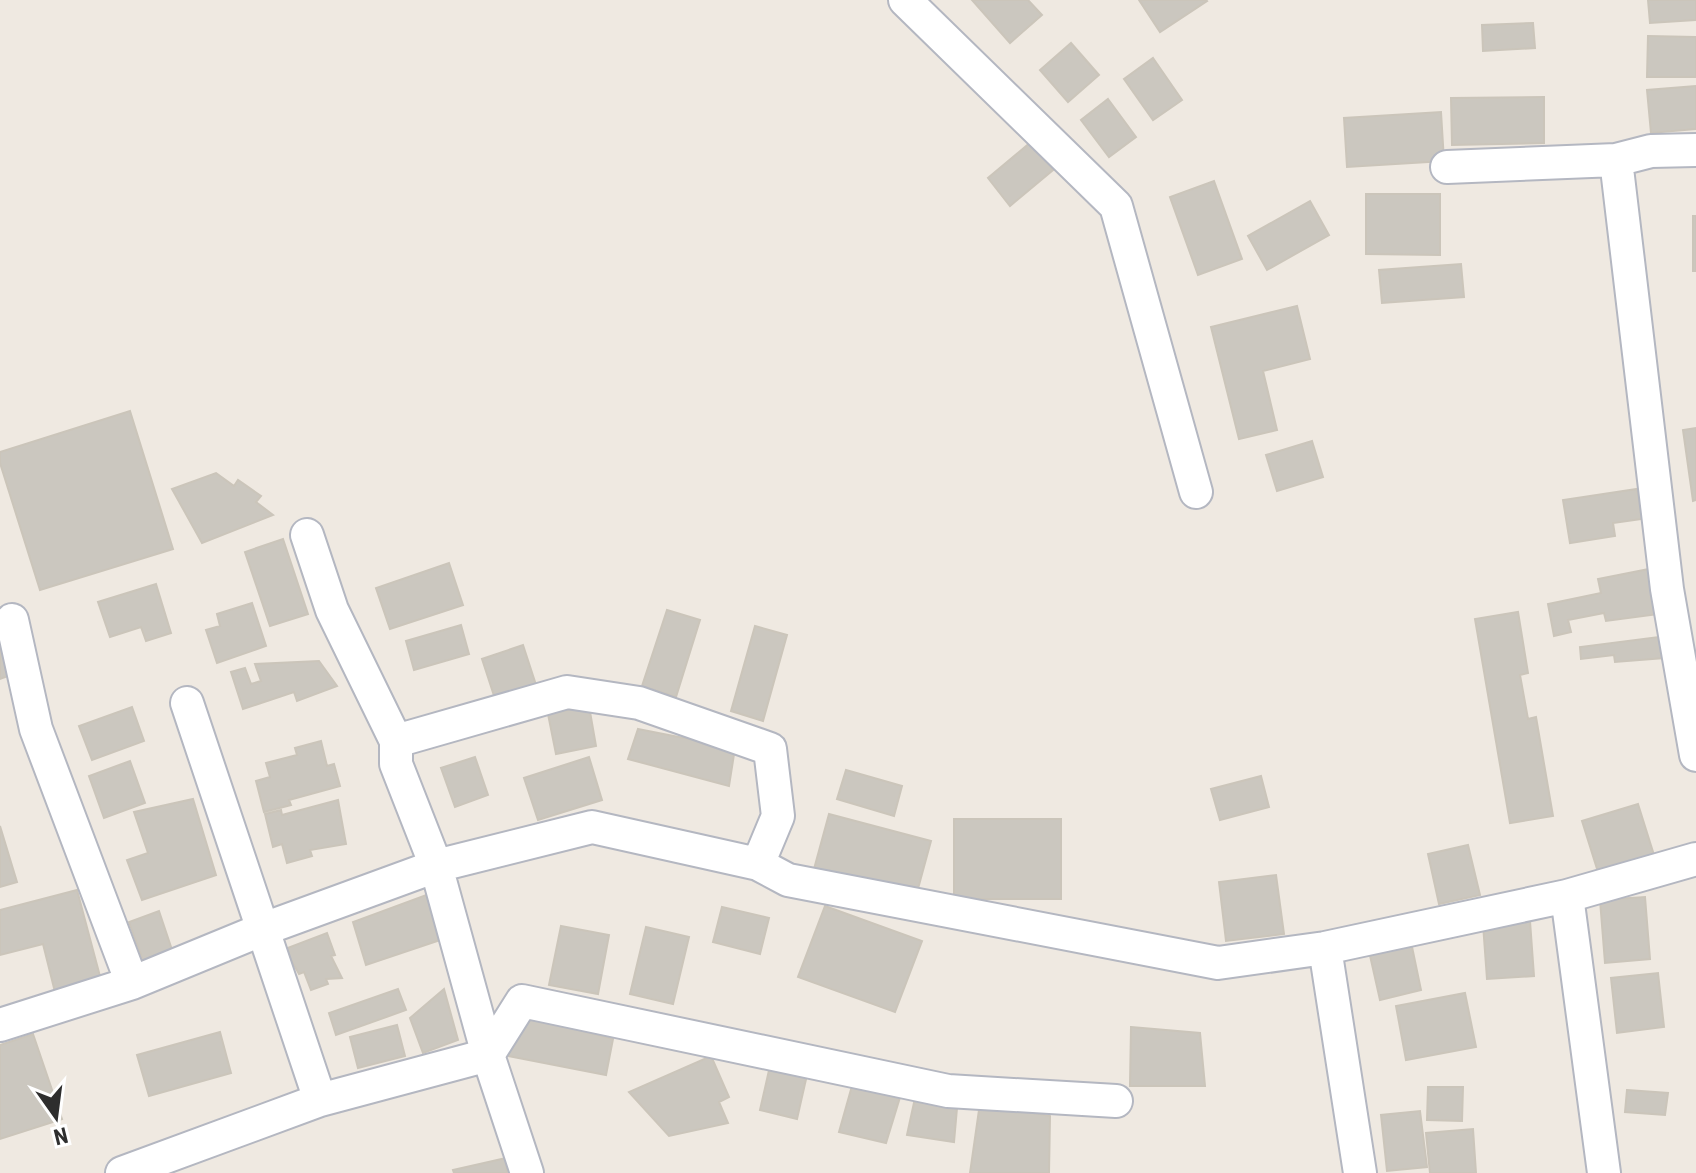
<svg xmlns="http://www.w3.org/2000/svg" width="1696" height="1173" viewBox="0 0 1696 1173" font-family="'Roboto Condensed',sans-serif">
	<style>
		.building { fill: #cbc7bf; stroke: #cbc5ba; stroke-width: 2 }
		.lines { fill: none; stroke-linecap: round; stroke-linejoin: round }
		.minor-casing { stroke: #b4b7c1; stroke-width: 36 }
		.minor { stroke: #fff; stroke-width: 32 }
	</style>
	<rect width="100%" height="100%" fill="#efe9e1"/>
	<path class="building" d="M 972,0 L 1028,0 L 1042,15 L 1010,43 Z
		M 1139,0 L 1206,0 L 1207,1 L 1160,32 Z
		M 1648,0 L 1696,0 L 1696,20 L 1650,23 Z
		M 1533,23 L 1535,48 L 1483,51 L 1482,25 Z
		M 1648,36 L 1696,37 L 1696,77 L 1647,77 Z
		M 1071,43 L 1099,75 L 1068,102 L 1040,70 Z
		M 1153,58 L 1182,100 L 1153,120 L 1124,79 Z
		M 1696,86 L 1696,129 L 1651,133 L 1647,90 Z
		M 1544,97 L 1544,143 L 1452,145 L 1451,98 Z
		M 1108,99 L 1136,137 L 1109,157 L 1081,120 Z
		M 1441,112 L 1444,161 L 1347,167 L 1344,118 Z
		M 1031,142 L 1053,170 L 1010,206 L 988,178 Z
		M 1214,181 L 1242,259 L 1198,275 L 1170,197 Z
		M 1366,194 L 1440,194 L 1440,255 L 1366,254 Z
		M 1310,201 L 1329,235 L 1267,270 L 1248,236 Z
		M 1693,216 L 1696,216 L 1696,271 L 1693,271 Z
		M 1461,264 L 1464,297 L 1382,303 L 1379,270 Z
		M 1297,306 L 1310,359 L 1263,371 L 1277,430 L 1239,439 L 1211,327 Z
		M 130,411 L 173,549 L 40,590 L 0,463 L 0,452 Z
		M 1696,428 L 1696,500 L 1693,501 L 1683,430 Z
		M 1312,441 L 1323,477 L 1277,491 L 1266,455 Z
		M 216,473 L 234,486 L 238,480 L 261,496 L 256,502 L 273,515 L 202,543 L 172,489 Z
		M 1637,489 L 1642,519 L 1613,523 L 1615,536 L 1570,543 L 1563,500 Z
		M 283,539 L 308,614 L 270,626 L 245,552 Z
		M 449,563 L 463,605 L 390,629 L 376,588 Z
		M 1649,569 L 1659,614 L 1606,621 L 1604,613 L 1568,620 L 1571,632 L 1554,636 L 1548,604 L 1601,593 L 1598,579 Z
		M 156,584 L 171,633 L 146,641 L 141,627 L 110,637 L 98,602 Z
		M 252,603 L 266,646 L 217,663 L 206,630 L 220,626 L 217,614 Z
		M 667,610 L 700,620 L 676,697 L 642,686 Z
		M 1518,612 L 1528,673 L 1520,675 L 1528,719 L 1536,717 L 1553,816 L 1510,823 L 1475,619 Z
		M 461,625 L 469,654 L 414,670 L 406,641 Z
		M 755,626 L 787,635 L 763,721 L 731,711 Z
		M 1674,635 L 1677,657 L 1615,662 L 1614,655 L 1581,659 L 1580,647 Z
		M 0,637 L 19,672 L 0,679 Z
		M 523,645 L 540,697 L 499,711 L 482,659 Z
		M 319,661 L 337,686 L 297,701 L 294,692 L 243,709 L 231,672 L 245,668 L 251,684 L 261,681 L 255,664 Z
		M 589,706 L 596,746 L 556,754 L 548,714 Z
		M 132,707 L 144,741 L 92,760 L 79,726 Z
		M 638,729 L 735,748 L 729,786 L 628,759 Z
		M 321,741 L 327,766 L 334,764 L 340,786 L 289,800 L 291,805 L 264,812 L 256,781 L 270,777 L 266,763 L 297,755 L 295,748 Z
		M 475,757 L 488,795 L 455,807 L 441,768 Z
		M 589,757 L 602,800 L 538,820 L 524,778 Z
		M 130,761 L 145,803 L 104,818 L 89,776 Z
		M 846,770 L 902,786 L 894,816 L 837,799 Z
		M 1261,776 L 1269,807 L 1220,820 L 1211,789 Z
		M 193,799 L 216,875 L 142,900 L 127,860 L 148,853 L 134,812 Z
		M 338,800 L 346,844 L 310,850 L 312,856 L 287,863 L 282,844 L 273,847 L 265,814 L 281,810 L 282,815 Z
		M 1638,804 L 1654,855 L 1598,872 L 1582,821 Z
		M 829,814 L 931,841 L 916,896 L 814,869 Z
		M 954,819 L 1061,819 L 1061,899 L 954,899 Z
		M 0,826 L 17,882 L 0,887 Z
		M 1468,845 L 1480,895 L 1439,904 L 1428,854 Z
		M 1276,875 L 1284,934 L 1226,941 L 1219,882 Z
		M 77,890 L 101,980 L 55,992 L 43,944 L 0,955 L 0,910 Z
		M 429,894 L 443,939 L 366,965 L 353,922 Z
		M 1645,897 L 1650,959 L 1605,963 L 1600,900 Z
		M 825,906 L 922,941 L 895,1012 L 798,977 Z
		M 722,907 L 769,918 L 760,954 L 713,942 Z
		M 159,911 L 173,953 L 144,963 L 129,922 Z
		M 1530,921 L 1534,976 L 1487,979 L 1483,924 Z
		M 561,926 L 609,935 L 598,994 L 549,985 Z
		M 646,927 L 689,937 L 673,1004 L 630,994 Z
		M 327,933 L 335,955 L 331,956 L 342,978 L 326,979 L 328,984 L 311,990 L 304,972 L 299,974 L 285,949 Z
		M 1411,942 L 1421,990 L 1380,1000 L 1369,951 Z
		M 1658,973 L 1664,1027 L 1617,1033 L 1611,978 Z
		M 398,989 L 406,1010 L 336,1035 L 329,1013 Z
		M 444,989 L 458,1040 L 423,1053 L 410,1018 Z
		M 1465,993 L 1476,1047 L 1406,1060 L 1396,1006 Z
		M 514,1013 L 613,1039 L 606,1075 L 508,1056 Z
		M 397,1025 L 405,1056 L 358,1068 L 350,1037 Z
		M 1131,1027 L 1200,1033 L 1205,1086 L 1130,1086 Z
		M 220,1032 L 231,1073 L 149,1096 L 137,1055 Z
		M 33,1034 L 62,1119 L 0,1139 L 0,1045 Z
		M 711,1056 L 729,1097 L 719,1102 L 728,1123 L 669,1136 L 629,1092 Z
		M 772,1057 L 809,1066 L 797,1119 L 760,1110 Z
		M 852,1086 L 901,1094 L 886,1143 L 839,1132 Z
		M 1428,1087 L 1463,1087 L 1462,1121 L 1427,1120 Z
		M 1627,1090 L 1668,1093 L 1665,1115 L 1625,1112 Z
		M 915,1098 L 957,1108 L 954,1142 L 907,1135 Z
		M 980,1103 L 1050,1116 L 1049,1173 L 970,1173 Z
		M 1420,1111 L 1427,1167 L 1387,1171 L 1381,1115 Z
		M 1473,1129 L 1476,1173 L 1430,1173 L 1426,1133 Z
		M 506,1158 L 507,1173 L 454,1173 L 453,1170 Z"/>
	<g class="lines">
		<g class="minor-casing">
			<path id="minor" d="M 905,0 L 1116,206 L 1196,492
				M 1616,160 L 1667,589 L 1696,755
				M 1447,167 L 1616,160 L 1651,151 L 1696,150
				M 307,535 L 332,610 L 396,741 L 396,764 L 436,866 L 488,1055 L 527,1173
				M 12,620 L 36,729 L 132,983
				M 187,703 L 320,1100
				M 396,741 L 567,692 L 639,703 L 770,749 L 778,816 L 758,864
				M 1567,896 L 1604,1173
				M 0,1025 L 132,983 L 261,930 L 436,866 L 592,827 L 758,864 L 788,880 L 1218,963 L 1325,948
				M 122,1173 L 320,1100 L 488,1055 L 522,1001 L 948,1091 L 1116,1101
				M 1360,1173 L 1325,948 L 1567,896 L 1696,859"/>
		</g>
		<use href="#minor" class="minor"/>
	</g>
	<g transform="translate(56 1117) rotate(166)" stroke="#ffffff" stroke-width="6" paint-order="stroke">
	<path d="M0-6L14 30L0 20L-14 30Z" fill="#2e2e2e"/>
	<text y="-12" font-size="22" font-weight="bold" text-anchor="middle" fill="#2e2e2e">N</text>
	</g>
</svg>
